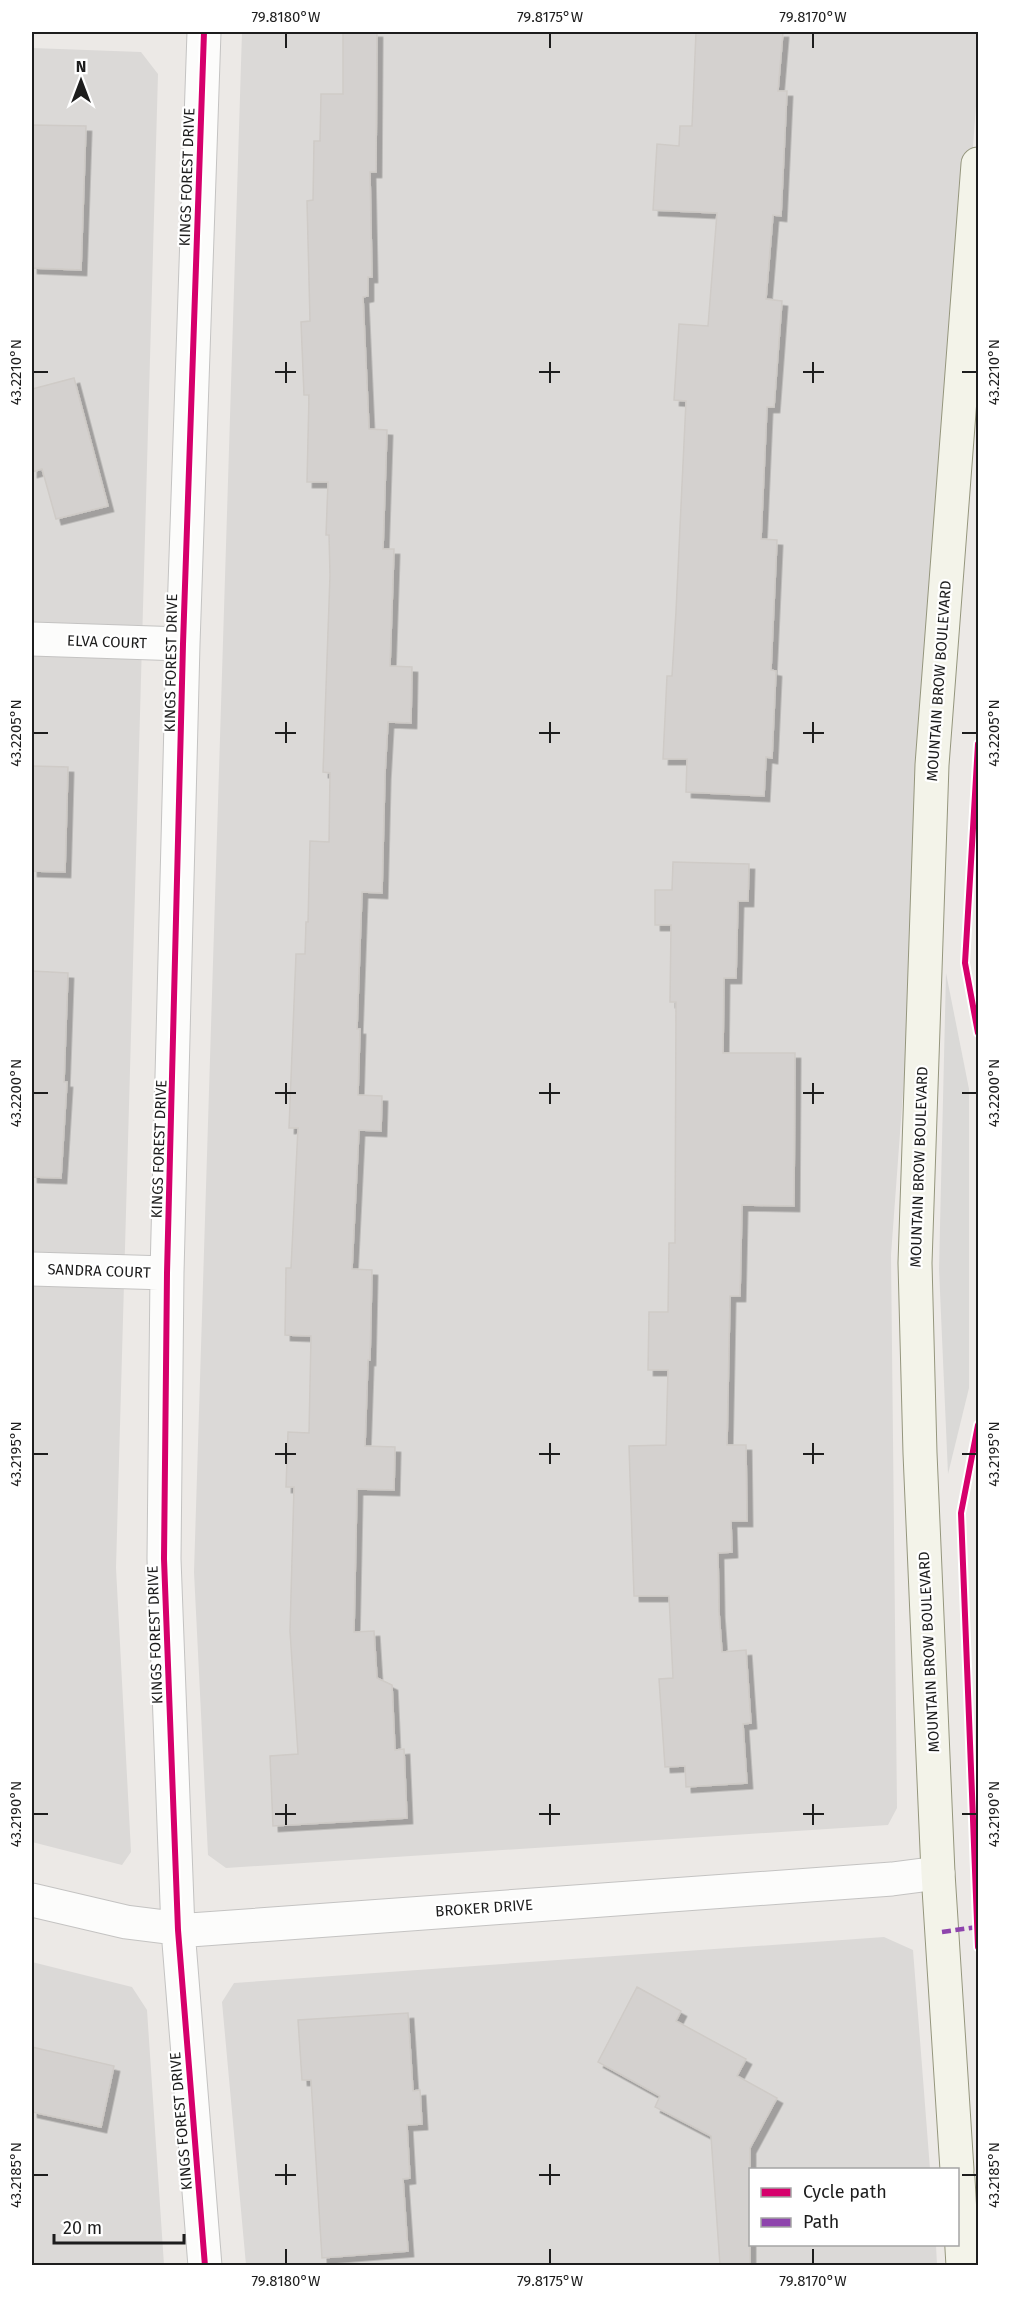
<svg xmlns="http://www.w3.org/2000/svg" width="1010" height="2297" viewBox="0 0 1010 2297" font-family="'Fira Sans',sans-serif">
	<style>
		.residential { fill: #dbd9d7 }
		.parking { fill: #dad9d7 }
		.building { fill: #d4d1cf; stroke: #cfcbc7; stroke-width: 1.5; filter: url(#shadow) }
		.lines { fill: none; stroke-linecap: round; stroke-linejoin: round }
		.minor-casing { stroke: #c4c3c2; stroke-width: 35 }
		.secondary-casing { stroke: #95967d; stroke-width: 35 }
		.minor { stroke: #fcfcfb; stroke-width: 33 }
		.secondary { stroke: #f3f3e9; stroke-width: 33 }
		.quiet { stroke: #8e44ad; stroke-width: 4.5; stroke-dasharray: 9 4.5; stroke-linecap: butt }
		.cycleway-casing { stroke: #fff; stroke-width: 10 }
		.cycleway { stroke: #d6006c; stroke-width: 6 }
		.ticks { fill: none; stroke: #1d1d1d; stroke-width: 2 }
		.labels { text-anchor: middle; stroke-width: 4.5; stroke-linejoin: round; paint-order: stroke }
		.street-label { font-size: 15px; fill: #1d1d1d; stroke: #fff }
		.neatline { fill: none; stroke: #1d1d1d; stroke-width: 2 }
		.ticks-label { font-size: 15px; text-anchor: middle; fill: #1d1d1d }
	</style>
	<defs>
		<filter id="shadow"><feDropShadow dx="5.5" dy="5.5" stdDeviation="0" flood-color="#0004"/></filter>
	</defs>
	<rect width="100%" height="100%" fill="#ece9e6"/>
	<path class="residential" d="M 242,32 L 978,32 L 978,79 L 891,1255 L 897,1808 L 888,1825 L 226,1868 L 208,1855 L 194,1572 Z
		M 32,48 L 141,52 L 158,74 L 116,1568 L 131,1852 L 122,1865 L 32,1842 Z
		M 884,1937 L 913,1950 L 930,2169 L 750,2170 L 750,2244 L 936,2245 L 937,2265 L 246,2265 L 222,2002 L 234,1983 Z
		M 32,1962 L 132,1987 L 147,2010 L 164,2265 L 32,2265 Z"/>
	<path class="parking" d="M 946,973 L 969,1089 L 969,1388 L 948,1474 L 939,1269 Z"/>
	<path class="building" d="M 343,32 L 377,32 L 376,172 L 370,172 L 372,277 L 368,277 L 368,296 L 363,297 L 369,429 L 387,430 L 383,549 L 394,549 L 390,666 L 412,667 L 411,723 L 388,722 L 385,774 L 382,893 L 362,892 L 357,1029 L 360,1029 L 358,1095 L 382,1096 L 381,1131 L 359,1130 L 352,1269 L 372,1270 L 370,1360 L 368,1360 L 365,1446 L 395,1447 L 394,1490 L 357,1489 L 354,1632 L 374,1631 L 377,1678 L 392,1685 L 395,1750 L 404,1749 L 407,1818 L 273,1826 L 270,1756 L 298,1754 L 290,1631 L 294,1487 L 286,1487 L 288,1432 L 309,1433 L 311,1336 L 285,1335 L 286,1268 L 291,1268 L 298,1128 L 289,1128 L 296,954 L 305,954 L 306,922 L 308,922 L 310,841 L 329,842 L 330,773 L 323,772 L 330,575 L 329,535 L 326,535 L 328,482 L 307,482 L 309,395 L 304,395 L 301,322 L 310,321 L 307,201 L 313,200 L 314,141 L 320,141 L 321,94 L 343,94 Z
		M 696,32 L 783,32 L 778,91 L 787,91 L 781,216 L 773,215 L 766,299 L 782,301 L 774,407 L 767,407 L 761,539 L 777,540 L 771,670 L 776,671 L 772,758 L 766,757 L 764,796 L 686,792 L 687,759 L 663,759 L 667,676 L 672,676 L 676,611 L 686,401 L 674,400 L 679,324 L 708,326 L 717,213 L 653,210 L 657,144 L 679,146 L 680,126 L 692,126 Z
		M 32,125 L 86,126 L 81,270 L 32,268 Z
		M 74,378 L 108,506 L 56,519 L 42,469 L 32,472 L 32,389 Z
		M 32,766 L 68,767 L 65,872 L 32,871 Z
		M 673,862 L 749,864 L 748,901 L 738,901 L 736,978 L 724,978 L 723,1053 L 795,1053 L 794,1206 L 742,1205 L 740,1296 L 730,1296 L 727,1445 L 746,1445 L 747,1521 L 731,1521 L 732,1552 L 718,1553 L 719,1612 L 722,1652 L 746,1650 L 751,1723 L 743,1724 L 747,1783 L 686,1787 L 685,1766 L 665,1767 L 659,1679 L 673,1678 L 669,1596 L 634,1596 L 629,1446 L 666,1445 L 668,1370 L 648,1370 L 649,1312 L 668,1312 L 669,1243 L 675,1243 L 676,1002 L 670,1002 L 671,925 L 655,925 L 655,890 L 672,890 Z
		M 32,971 L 68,973 L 64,1082 L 67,1082 L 61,1178 L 32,1177 Z
		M 637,1987 L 681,2011 L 676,2021 L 746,2059 L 737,2076 L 777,2098 L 750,2148 L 750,2265 L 720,2265 L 711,2136 L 655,2107 L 660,2096 L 598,2062 Z
		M 408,2013 L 413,2091 L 420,2090 L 422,2124 L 407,2125 L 410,2178 L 403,2179 L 408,2251 L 322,2258 L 311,2080 L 302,2080 L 298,2020 Z
		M 32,2047 L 114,2066 L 101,2127 L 32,2112 Z"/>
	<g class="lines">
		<g class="minor-casing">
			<path id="minor" d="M 204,32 L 183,644 L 167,1273 L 164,1559 L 178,1930 L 205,2266
				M 32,639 L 183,644
				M 32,1269 L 167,1273
				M 32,1900 L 126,1922 L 190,1930 L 892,1879 L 938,1873"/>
		</g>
		<g class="secondary-casing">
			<path id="secondary" d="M 957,2170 L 938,1873 L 920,1453 L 915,1263 L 932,765 L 978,164
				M 958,2179 L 963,2266"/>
		</g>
		<use href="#minor" class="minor"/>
		<use href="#secondary" class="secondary"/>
		<path class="quiet" d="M 942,1932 L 977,1927"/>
		<g class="cycleway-casing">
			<path id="cycleway" d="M 204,32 L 183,644 L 167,1273 L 164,1559 L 178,1930 L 205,2266
				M 978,744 L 965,963 L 978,1033
				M 978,1425 L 961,1513 L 978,1947"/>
		</g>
		<use href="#cycleway" class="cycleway"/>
	</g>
	<path class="ticks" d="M 286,33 L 286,48M 550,33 L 550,48M 813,33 L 813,48M 286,362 L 286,383M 550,362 L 550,383M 813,362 L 813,383M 33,372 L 48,372M 275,372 L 296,372M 539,372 L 560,372M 803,372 L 824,372M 962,372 L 977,372M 286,722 L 286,743M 550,722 L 550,743M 813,722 L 813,743M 33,733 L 48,733M 275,733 L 296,733M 539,733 L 560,733M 803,733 L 824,733M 962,733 L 977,733M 286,1083 L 286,1104M 550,1083 L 550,1104M 813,1083 L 813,1104M 33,1093 L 48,1093M 275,1093 L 296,1093M 539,1093 L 560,1093M 803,1093 L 824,1093M 962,1093 L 977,1093M 286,1443 L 286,1464M 550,1443 L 550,1464M 813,1443 L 813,1464M 33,1454 L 48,1454M 275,1454 L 296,1454M 539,1454 L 560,1454M 803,1454 L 824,1454M 962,1454 L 977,1454M 286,1804 L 286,1825M 550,1804 L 550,1825M 813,1804 L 813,1825M 33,1814 L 48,1814M 275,1814 L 296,1814M 539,1814 L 560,1814M 803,1814 L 824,1814M 962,1814 L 977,1814M 286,2164 L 286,2185M 550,2164 L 550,2185M 33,2175 L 48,2175M 275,2175 L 296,2175M 539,2175 L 560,2175M 962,2175 L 977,2175M 286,2249 L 286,2264M 550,2249 L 550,2264M 813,2249 L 813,2264"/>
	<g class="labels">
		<g class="street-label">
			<text transform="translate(187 177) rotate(-88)" y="5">KINGS FOREST DRIVE</text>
			<text transform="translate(107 642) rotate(2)" y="5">ELVA COURT</text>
			<text transform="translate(171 663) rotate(-89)" y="5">KINGS FOREST DRIVE</text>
			<text transform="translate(939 681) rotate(-86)" y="5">MOUNTAIN BROW BOULEVARD</text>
			<text transform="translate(159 1149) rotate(-88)" y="5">KINGS FOREST DRIVE</text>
			<text transform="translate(919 1167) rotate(-88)" y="5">MOUNTAIN BROW BOULEVARD</text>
			<text transform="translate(99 1271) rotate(2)" y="5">SANDRA COURT</text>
			<text transform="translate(155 1635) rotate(-92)" y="5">KINGS FOREST DRIVE</text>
			<text transform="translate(929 1652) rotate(-93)" y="5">MOUNTAIN BROW BOULEVARD</text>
			<text transform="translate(484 1908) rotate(-4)" y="5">BROKER DRIVE</text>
			<text transform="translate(181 2121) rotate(-95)" y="5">KINGS FOREST DRIVE</text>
		</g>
	</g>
	<rect width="1010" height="2297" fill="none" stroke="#ffffff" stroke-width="66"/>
	<rect x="749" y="2168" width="210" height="78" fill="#ffffff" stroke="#a5a5a5" stroke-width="1.5"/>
	<rect x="761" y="2188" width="30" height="9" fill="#d6006c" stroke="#a5a5a5" stroke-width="1.5"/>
	<text x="803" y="2198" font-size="18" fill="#1d1d1d">Cycle path</text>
	<rect x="761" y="2218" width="30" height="9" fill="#8e44ad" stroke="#a5a5a5" stroke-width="1.5"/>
	<text x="803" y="2228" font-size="18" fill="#1d1d1d">Path</text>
	<g transform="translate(81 81)" stroke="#ffffff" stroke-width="4.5" paint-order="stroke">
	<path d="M0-4.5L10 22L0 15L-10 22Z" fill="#1d1d1d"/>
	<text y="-9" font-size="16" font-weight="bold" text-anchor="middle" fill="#1d1d1d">N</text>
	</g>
	<path d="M54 2234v9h130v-9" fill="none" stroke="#1d1d1d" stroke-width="3"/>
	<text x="63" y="2234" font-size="18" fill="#1d1d1d" stroke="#ffffff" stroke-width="4.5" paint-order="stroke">20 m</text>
	<rect x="33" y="33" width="944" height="2231" class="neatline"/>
	<g class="ticks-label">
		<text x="286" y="22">79.8180°W</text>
		<text x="550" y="22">79.8175°W</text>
		<text x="813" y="22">79.8170°W</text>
		<text transform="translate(16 372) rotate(-90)" y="5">43.2210°N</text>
		<text transform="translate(994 372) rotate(-90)" y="5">43.2210°N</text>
		<text transform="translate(16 733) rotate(-90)" y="5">43.2205°N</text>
		<text transform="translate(994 733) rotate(-90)" y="5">43.2205°N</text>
		<text transform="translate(16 1093) rotate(-90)" y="5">43.2200°N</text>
		<text transform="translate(994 1093) rotate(-90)" y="5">43.2200°N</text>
		<text transform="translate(16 1454) rotate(-90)" y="5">43.2195°N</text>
		<text transform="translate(994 1454) rotate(-90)" y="5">43.2195°N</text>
		<text transform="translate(16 1814) rotate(-90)" y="5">43.2190°N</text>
		<text transform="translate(994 1814) rotate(-90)" y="5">43.2190°N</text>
		<text transform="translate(16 2175) rotate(-90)" y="5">43.2185°N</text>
		<text transform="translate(994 2175) rotate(-90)" y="5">43.2185°N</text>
		<text x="286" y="2286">79.8180°W</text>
		<text x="550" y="2286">79.8175°W</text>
		<text x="813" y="2286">79.8170°W</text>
	</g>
</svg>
